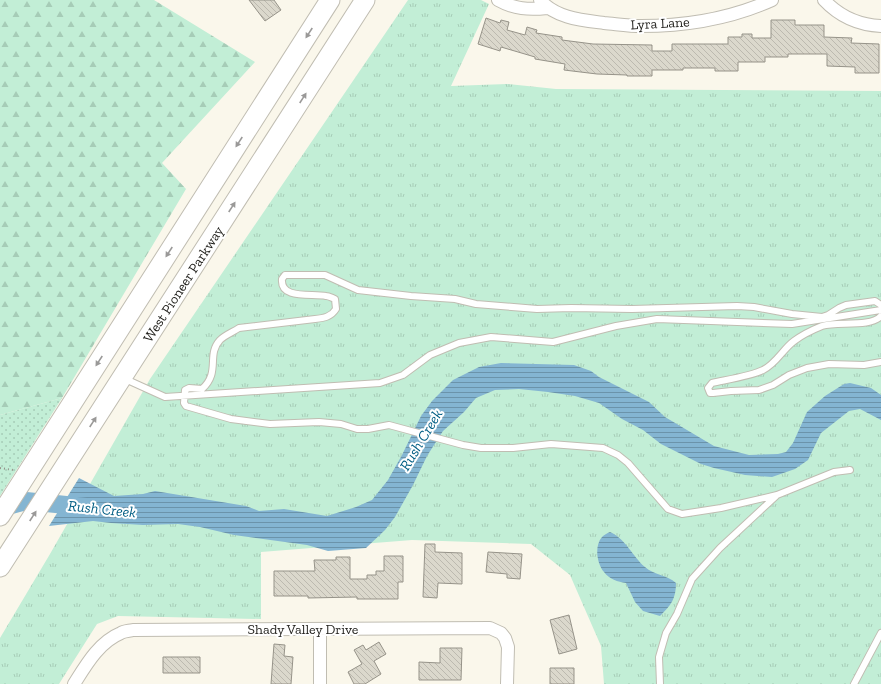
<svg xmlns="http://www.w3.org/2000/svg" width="881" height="684" viewBox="0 0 881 684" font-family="'Zilla Slab',serif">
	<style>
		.grass { fill: url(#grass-tufts) }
		.forest { fill: url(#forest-firs) }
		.park { fill: url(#park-dots) }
		.water { fill: url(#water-rules) }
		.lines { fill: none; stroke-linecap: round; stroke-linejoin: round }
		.river { stroke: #84b5d2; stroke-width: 18 }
		.building { fill: url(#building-back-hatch); stroke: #969389 }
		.lane-casing { stroke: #c0bdb2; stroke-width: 8 }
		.street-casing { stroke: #c0bdb2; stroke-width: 14 }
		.primary-casing { stroke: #c0bdb2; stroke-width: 21 }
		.path { stroke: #939189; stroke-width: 2; stroke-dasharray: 1 3; stroke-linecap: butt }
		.lane { stroke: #fff; stroke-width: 6 }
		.street { stroke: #fff; stroke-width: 12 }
		.primary { stroke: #fff; stroke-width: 19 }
		.oneway { fill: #9a9998 }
		.labels { text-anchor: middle; stroke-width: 4; stroke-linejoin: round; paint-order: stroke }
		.street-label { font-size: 14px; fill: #1e1d19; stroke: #fff }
		.water-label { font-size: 15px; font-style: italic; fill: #005d83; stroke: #fff }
	</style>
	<defs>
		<pattern id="grass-tufts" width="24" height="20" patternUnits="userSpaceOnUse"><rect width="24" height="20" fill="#c2eed6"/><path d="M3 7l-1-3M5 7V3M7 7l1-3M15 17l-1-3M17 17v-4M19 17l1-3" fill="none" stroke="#a6ccb7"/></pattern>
		<pattern id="forest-firs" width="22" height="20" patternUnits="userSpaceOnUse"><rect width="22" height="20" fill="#c2eed6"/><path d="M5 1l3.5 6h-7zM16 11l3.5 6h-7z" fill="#a6ccb7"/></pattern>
		<pattern id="park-dots" width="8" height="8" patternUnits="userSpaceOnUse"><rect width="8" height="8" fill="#c2eed6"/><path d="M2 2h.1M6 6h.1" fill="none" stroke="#a6ccb7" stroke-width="1.8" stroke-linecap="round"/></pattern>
		<pattern id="water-rules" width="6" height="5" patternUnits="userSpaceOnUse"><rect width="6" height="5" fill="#84b5d2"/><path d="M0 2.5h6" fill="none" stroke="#6b93aa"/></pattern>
		<pattern id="building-back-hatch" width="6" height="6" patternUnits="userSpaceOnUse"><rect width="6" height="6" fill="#dbd8cc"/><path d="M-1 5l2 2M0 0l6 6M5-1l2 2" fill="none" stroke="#bcb9af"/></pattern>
	</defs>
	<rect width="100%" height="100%" fill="#faf7eb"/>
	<path class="grass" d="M 408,0 L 481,0 L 489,4 L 451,86 L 507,84 L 556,89 L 881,91 L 881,684 L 604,684 L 601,646 L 570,575 L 531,544 L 412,540 L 261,552 L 261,619 L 118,616 L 97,624 L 59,684 L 0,684 L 0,638 L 50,554 L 150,379 Z"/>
	<path class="forest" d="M 0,0 L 154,0 L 255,62 L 162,163 L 186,189 L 62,398 L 0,415 Z"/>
	<path class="park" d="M 62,398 L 0,496 L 0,415 Z"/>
	<path class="water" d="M 501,363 L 574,365 L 591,371 L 599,377 L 649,402 L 665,417 L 714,446 L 749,455 L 778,454 L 786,452 L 793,443 L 807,412 L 825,396 L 844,384 L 850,383 L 871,388 L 881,395 L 881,420 L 860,409 L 849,411 L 821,433 L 808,460 L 795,469 L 772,477 L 745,475 L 714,468 L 701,464 L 661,444 L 643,430 L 622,419 L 599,403 L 575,396 L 548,392 L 519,389 L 495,390 L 476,398 L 464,412 L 443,431 L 427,456 L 413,485 L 395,517 L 385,530 L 366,548 L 328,551 L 307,545 L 234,535 L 200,527 L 178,524 L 143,525 L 111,523 L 93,521 L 49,526 L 79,478 L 114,496 L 143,494 L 155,491 L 246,506 L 259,511 L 284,509 L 327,516 L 356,507 L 372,500 L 388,480 L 402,455 L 421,416 L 432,401 L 453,380 L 479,367 Z
		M 610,532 C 627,540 632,556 645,567 C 654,575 667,575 676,583 C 676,599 671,605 660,616 L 643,611 L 635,602 L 626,583 C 618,582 609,579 604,572 C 597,564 594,546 602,537 C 604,535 607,533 610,532 Z"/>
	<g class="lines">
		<path class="river" d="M 0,508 L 26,501 L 86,507"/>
	</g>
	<path class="building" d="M 249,0 L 274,0 L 281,10 L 265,21 Z
		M 486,18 L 500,23 L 501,20 L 509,22 L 507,30 L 525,35 L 527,27 L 537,30 L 536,33 L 562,37 L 562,40 L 593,44 L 652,45 L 652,51 L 672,51 L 672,44 L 728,44 L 728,37 L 742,37 L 742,34 L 752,34 L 752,38 L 771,38 L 771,20 L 795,20 L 795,25 L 824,25 L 824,37 L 852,38 L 851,43 L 879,44 L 879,73 L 855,73 L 855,67 L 827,66 L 827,54 L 788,54 L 788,57 L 765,57 L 765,62 L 738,62 L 738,71 L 715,71 L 715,68 L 683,68 L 683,70 L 652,70 L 652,76 L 627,76 L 627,75 L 597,74 L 564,70 L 565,64 L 535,59 L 535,57 L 501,47 L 500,51 L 478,44 Z
		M 425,544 L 435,544 L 435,552 L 462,553 L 462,584 L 438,583 L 437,598 L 423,597 Z
		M 488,552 L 522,554 L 520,579 L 507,578 L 507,574 L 486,572 Z
		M 384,556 L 403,556 L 403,582 L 398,582 L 398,599 L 357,599 L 357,597 L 308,598 L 308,596 L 274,596 L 274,571 L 315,571 L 314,560 L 336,560 L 336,557 L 350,557 L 350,579 L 367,579 L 367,575 L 376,575 L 376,571 L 384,571 Z
		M 569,615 L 577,649 L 559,654 L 550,620 Z
		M 379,642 L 386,654 L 374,661 L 381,674 L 365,684 L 354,684 L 348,672 L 362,664 L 354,650 L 363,645 L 366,650 Z
		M 274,644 L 285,645 L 284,656 L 293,657 L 291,684 L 271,684 Z
		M 440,648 L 462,648 L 461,680 L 419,680 L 419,662 L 440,663 Z
		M 163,657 L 200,657 L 200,673 L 163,673 Z
		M 550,668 L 574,668 L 574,684 L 550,684 Z"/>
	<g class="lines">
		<g class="lane-casing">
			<path id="lane" d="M 881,316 C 870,328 837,321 822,326 C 812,330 802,335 794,341 C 783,349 776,364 763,370 C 751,376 725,380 712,383 L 708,388 L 710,393 L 713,393 L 731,391 L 759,390 L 773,385 L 789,375 L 807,368 L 829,364 L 864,365 L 881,362
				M 123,378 L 165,397 L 380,383 L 403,375 L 430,355 L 459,343 L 491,337 L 553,342 L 616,326 L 657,319 L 792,324 L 881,310
				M 850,470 L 834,472 L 777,495 L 721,508 L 682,514 L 668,509 L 628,463 L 618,455 L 603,448 L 551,444 L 513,448 L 481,448 L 463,445 L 389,425 L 368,429 L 357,429 L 341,424 L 319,422 L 270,424 L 231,419 L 186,406 L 184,403 L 185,390 L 189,388 L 202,389 C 221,372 206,355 220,340 C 225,335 233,332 239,328 L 315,319 C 324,318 331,317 336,309 L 335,299 C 332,298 329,296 326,296 C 312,293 280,300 282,279 L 285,275 L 325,275 L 358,290 L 411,296 L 455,299 L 476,304 L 537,309 L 571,308 L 632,309 L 737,306 L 754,307 L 792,314 L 822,317 L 828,315 L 839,308 L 846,305 L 875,301 L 881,305
				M 660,684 L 659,657 L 666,633 L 677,614 L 692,579 L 720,548 L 776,496
				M 854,684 L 881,633"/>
		</g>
		<g class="street-casing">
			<path id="street" d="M 498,0 C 514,9 529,10 547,8
				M 540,0 C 556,18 581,20 604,23 C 616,24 629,26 641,26 C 685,26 732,18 772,0
				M 824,0 C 839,16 858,25 881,26
				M 74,684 C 86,665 99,642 121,633 C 124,631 129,631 133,630 L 490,628 L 501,633 L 505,638 L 508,647 L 507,684
				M 320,684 L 320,629"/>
		</g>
		<g class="primary-casing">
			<path id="primary" d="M 0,516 L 330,0
				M 0,567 L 365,0"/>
		</g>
		<path class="path" d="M 0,468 L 13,470"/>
		<use href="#lane" class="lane"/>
		<use href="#street" class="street"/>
		<use href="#primary" class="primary"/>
	</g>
	<defs><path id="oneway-solid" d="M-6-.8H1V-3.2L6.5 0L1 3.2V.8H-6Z"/></defs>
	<g class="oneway">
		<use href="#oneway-solid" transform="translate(309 33) rotate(123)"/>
		<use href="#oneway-solid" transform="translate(303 98) rotate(-57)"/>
		<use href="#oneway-solid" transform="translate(239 142) rotate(123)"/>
		<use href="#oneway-solid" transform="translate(232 207) rotate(-57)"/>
		<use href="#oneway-solid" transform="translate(169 252) rotate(123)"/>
		<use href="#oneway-solid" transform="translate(99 361) rotate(123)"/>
		<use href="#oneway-solid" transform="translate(93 422) rotate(-57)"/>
		<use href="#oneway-solid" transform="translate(33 516) rotate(-57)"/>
	</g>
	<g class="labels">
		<g class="street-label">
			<text transform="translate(660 23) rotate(-3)" y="5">Lyra Lane</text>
			<text transform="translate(183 284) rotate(-57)" y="5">West Pioneer Parkway</text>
			<text x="303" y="634">Shady Valley Drive</text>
		</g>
		<g class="water-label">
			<text transform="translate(421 440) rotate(-59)" y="5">Rush Creek</text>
			<text transform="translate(102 509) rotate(6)" y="5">Rush Creek</text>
		</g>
	</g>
</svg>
